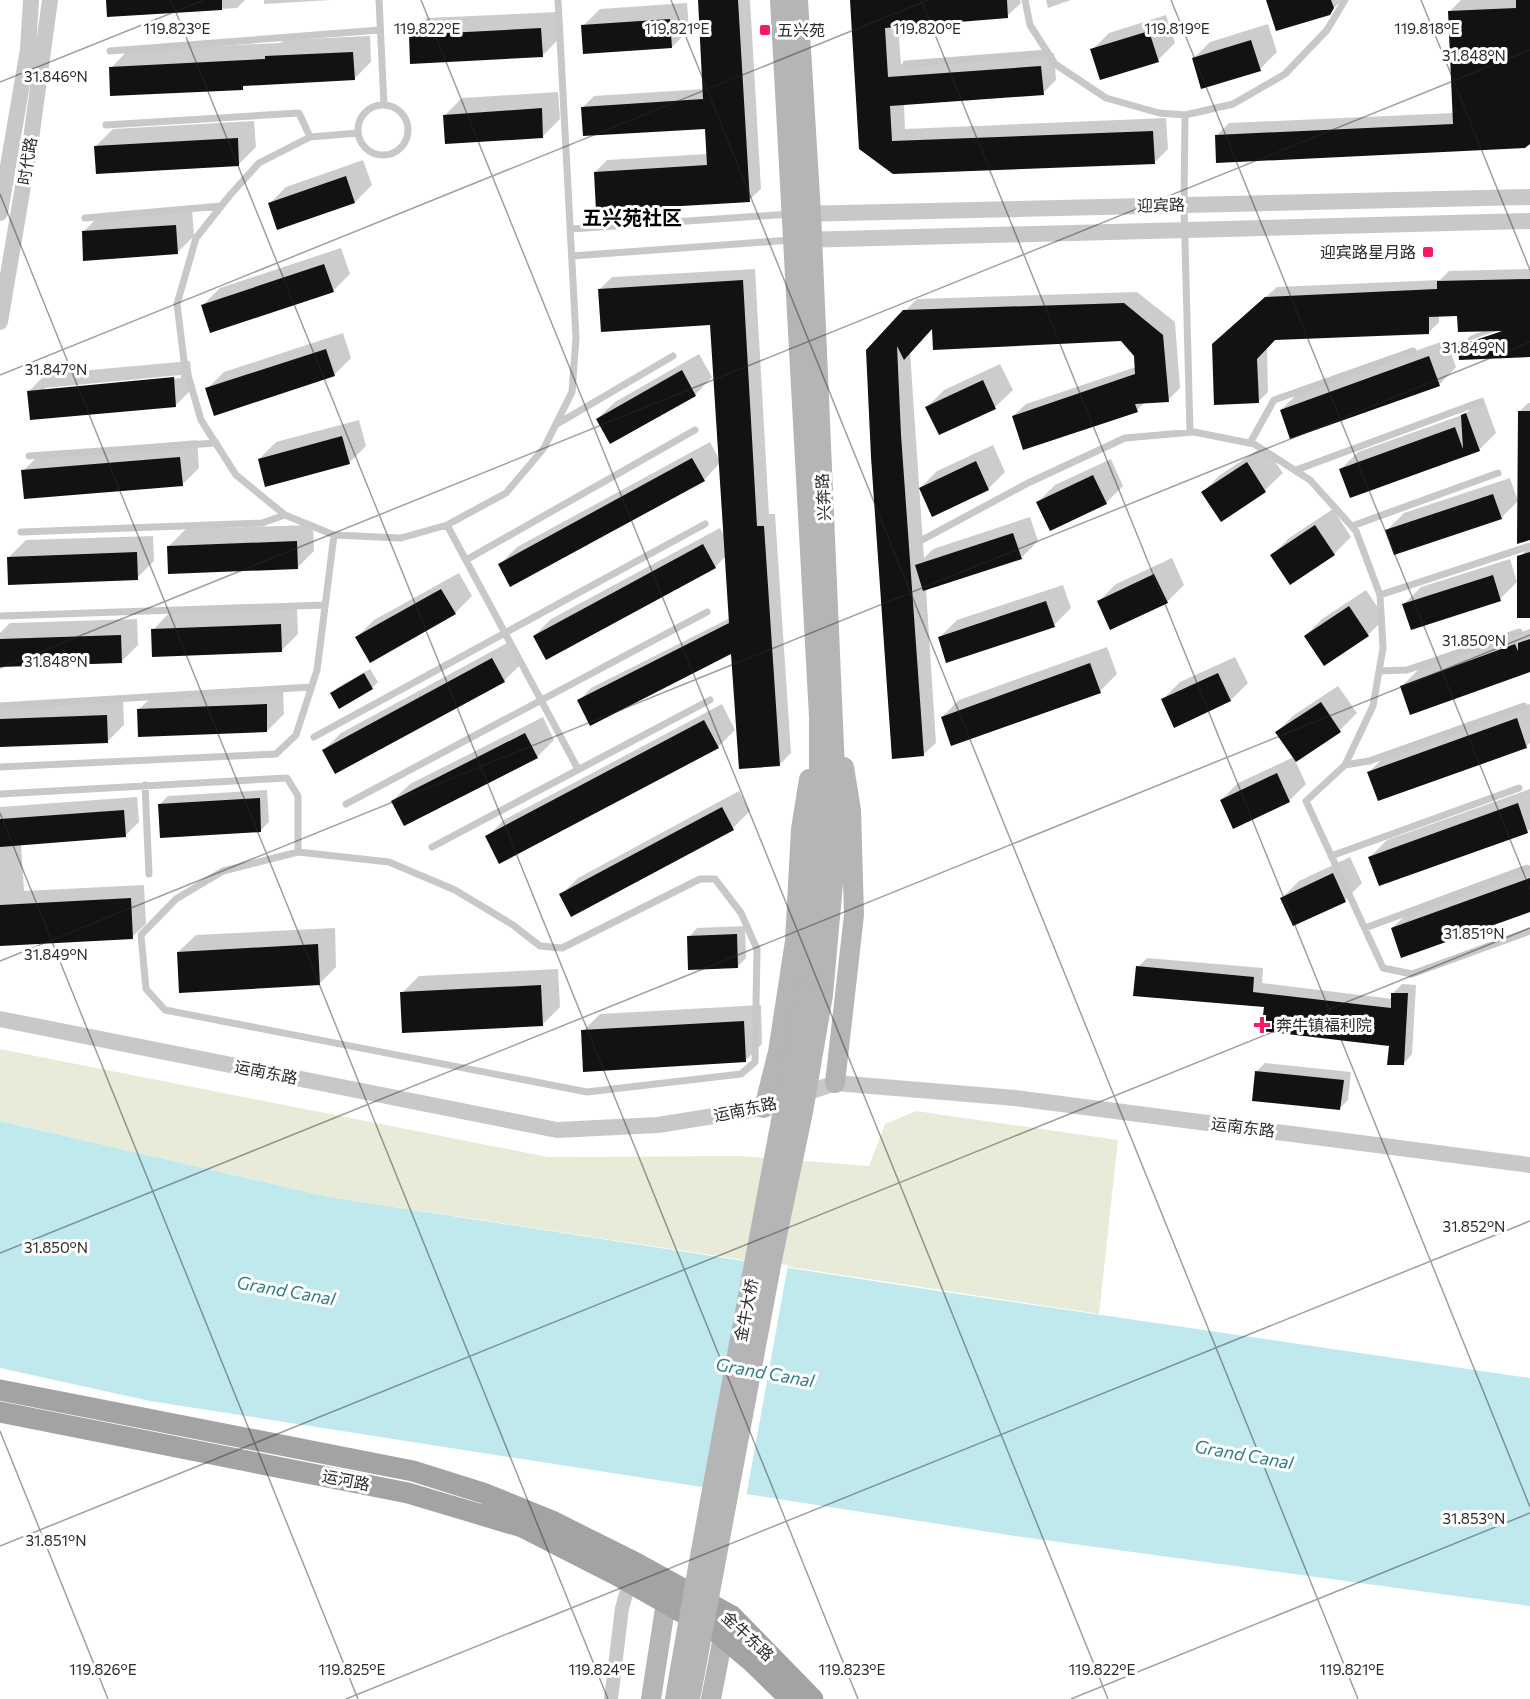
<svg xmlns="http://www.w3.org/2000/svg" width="1530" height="1699" viewBox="0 0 1530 1699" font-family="Commissioner,'Noto Sans SC',sans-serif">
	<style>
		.green { fill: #e8ebd7 }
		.water { fill: #c0e9ee }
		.pier { fill: #fff }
		.shadow { fill: #0003; fill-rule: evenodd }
		.building { fill: #121212 }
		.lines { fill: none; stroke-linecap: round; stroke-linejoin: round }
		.service { stroke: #c8c8c8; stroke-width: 7 }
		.minor { stroke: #c8c8c8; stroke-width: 14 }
		.tertiary { stroke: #c8c8c8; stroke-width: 16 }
		.secondary { stroke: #b5b5b5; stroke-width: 20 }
		.primary { stroke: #a3a3a3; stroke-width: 21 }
		.secondary-bridge { stroke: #b5b5b5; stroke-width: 20 }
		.ticks { fill: none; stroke: #2b2b2b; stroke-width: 1.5; stroke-opacity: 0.45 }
		.poi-dot { fill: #f61a68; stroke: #fff; stroke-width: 2 }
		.labels { text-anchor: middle; stroke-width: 6; stroke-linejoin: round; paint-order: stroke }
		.poi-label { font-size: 16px; fill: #2b2b2b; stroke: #fff; text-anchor: start }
		.street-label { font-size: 16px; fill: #2b2b2b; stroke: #fff }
		.water-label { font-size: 18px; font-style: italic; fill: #307e87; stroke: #fff }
		.quarter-label { font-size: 20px; font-weight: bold; fill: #000; stroke: #fff }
		.ticks-label { font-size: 15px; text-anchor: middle; fill: #2b2b2b; stroke: #fff; stroke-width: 6; stroke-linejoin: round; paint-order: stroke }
	</style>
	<rect width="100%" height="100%" fill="#fff"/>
	<path class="green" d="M 0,1049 L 548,1157 L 740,1156 L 869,1166 L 885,1124 L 916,1111 L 1118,1140 L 1099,1314 L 329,1197 L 0,1121 Z"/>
	<path class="water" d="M 0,1121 L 329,1197 L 945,1292 L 1530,1378 L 1530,1606 L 1022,1537 L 150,1401 L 0,1368 Z"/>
	<path class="pier" d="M 749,1259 L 788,1265 L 746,1497 L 707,1491 Z"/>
	<path class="shadow" d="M 107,0 L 245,0 L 237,8 L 108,16 Z
		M 264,0 L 331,0 L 264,4 Z
		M 699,0 L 750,0 L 761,189 L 749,200 L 595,172 L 607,160 L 708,154 L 706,127 L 582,108 L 594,96 L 704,89 Z
		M 852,0 L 1020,0 L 1021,3 L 1007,16 L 898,26 L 901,64 L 1054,53 L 1056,80 L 1043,93 L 904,103 L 905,129 L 1166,118 L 1168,149 L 1155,162 L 893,172 Z
		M 1046,0 L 1071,0 L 1048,8 Z
		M 1269,0 L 1342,0 L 1329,13 Z
		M 1461,0 L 1530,0 L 1530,142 L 1216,136 L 1229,123 L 1454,113 L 1449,12 Z
		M 687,3 L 689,30 L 672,47 L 583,26 L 600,9 Z
		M 558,12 L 559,39 L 542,56 L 410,35 L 427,18 Z
		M 1166,15 L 1175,43 L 1158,60 L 1092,50 L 1109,33 Z
		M 1268,24 L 1277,52 L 1260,69 L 1193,59 L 1210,42 Z
		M 370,36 L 371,62 L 354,79 L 246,84 L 242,88 L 111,68 L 128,50 L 280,43 L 284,40 Z
		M 558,92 L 560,119 L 543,136 L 445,115 L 462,98 Z
		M 254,121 L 256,147 L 239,164 L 96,146 L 113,129 Z
		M 363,160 L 372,185 L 355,202 L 278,228 L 269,204 L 286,187 Z
		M 192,209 L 194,236 L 177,253 L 83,232 L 100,215 Z
		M 341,248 L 350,274 L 333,291 L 203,305 L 220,288 Z
		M 755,269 L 769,514 L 775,514 L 791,753 L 779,765 L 732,652 L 579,701 L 591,688 L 730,618 L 726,556 L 715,567 L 534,636 L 551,619 L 720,528 L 725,537 L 720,463 L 704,480 L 500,564 L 517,547 L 710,442 L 720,461 L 711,324 L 600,289 L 612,277 Z
		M 1530,269 L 1530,356 L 1460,347 L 1470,336 L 1486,330 L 1459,315 L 1439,315 L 1439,322 L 1429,332 L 1275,339 L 1267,347 L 1268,392 L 1258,402 L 1224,334 L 1277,287 L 1440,280 L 1449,271 ZM 1508,327 L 1509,329 L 1468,344 L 1468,341 Z
		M 1137,292 L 1175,322 L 1180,388 L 1168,400 L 1145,402 L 1137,410 L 1013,416 L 1026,404 L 1136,367 L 1135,355 L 1122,340 L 933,326 L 910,352 L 924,558 L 933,549 L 1030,517 L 1038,541 L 1021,558 L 926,589 L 936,743 L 923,755 L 872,457 L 905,311 L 917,299 Z
		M 343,333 L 351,358 L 334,375 L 207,389 L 224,372 Z
		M 1446,340 L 1456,367 L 1439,385 L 1281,410 L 1298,393 Z
		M 699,354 L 712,377 L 695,395 L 597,419 L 615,402 Z
		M 190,361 L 193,388 L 176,405 L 29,391 L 46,374 ZM 181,375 L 181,378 L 45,391 L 45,388 Z
		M 1000,364 L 1013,390 L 995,407 L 940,433 L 927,407 L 944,390 Z
		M 1483,397 L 1496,433 L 1479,450 L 1341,469 L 1358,452 L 1465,414 Z
		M 1528,403 L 1530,403 L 1530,539 L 1520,411 Z
		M 359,420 L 366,446 L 349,463 L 259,459 L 276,442 Z
		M 197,440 L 199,468 L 182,485 L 23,471 L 40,454 Z
		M 993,445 L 1005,472 L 988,489 L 920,488 L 937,471 Z
		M 1264,446 L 1283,473 L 1265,490 L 1222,520 L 1203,492 L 1220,475 Z
		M 1111,459 L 1123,486 L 1106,503 L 1038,502 L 1055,485 Z
		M 1510,478 L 1518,501 L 1501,518 L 1387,530 L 1404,513 Z
		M 1333,509 L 1351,537 L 1334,554 L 1290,583 L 1272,555 L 1289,538 Z
		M 313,525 L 314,551 L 297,568 L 169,546 L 186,529 Z
		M 153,536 L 154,561 L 137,578 L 9,557 L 26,540 Z
		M 1530,547 L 1530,616 L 1519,557 Z
		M 1172,558 L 1184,585 L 1167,602 L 1099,601 L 1116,584 Z
		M 1510,559 L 1517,582 L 1500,599 L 1404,604 L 1421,587 Z
		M 459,573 L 472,596 L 455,613 L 357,637 L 374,620 Z
		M 1063,585 L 1071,608 L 1054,625 L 940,637 L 957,620 Z
		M 1366,590 L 1385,618 L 1368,635 L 1305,636 L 1322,619 Z
		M 297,608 L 298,634 L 281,651 L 153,630 L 170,612 Z
		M 137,619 L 138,645 L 121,662 L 0,666 L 0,633 L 10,623 Z
		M 1530,629 L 1530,670 L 1402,686 L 1419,669 Z
		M 509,642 L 521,664 L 504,681 L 324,750 L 341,733 Z
		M 1107,647 L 1117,674 L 1100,691 L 942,717 L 959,700 Z
		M 1235,657 L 1248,683 L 1231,700 L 1175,726 L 1162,700 L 1180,682 Z
		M 370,669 L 378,682 L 372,688 L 340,707 L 332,693 L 337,688 Z
		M 1338,686 L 1357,713 L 1340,730 L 1295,760 L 1306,784 L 1289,801 L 1221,800 L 1238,783 L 1294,757 L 1277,732 L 1294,715 Z
		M 283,688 L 284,714 L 267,731 L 138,710 L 156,693 Z
		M 123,699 L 124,725 L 107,742 L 0,746 L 0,703 Z
		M 722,704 L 735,730 L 718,747 L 487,837 L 504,820 Z
		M 1530,704 L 1530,743 L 1527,746 L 1379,799 L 1369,772 L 1386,755 Z
		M 543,717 L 554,740 L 537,757 L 392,801 L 410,784 Z
		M 1530,789 L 1530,829 L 1528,831 L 1380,884 L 1370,857 L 1387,840 Z
		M 267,790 L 269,822 L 260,831 L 160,804 L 168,796 Z
		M 739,791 L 750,811 L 733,828 L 572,915 L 561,895 L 578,878 Z
		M 137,797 L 139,822 L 125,836 L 21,844 L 24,891 L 144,885 L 146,924 L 132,937 L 0,944 L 0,807 Z
		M 1350,857 L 1362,883 L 1345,900 L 1294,924 L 1282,898 L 1299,881 Z
		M 1530,868 L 1530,910 L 1392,928 L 1410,911 Z
		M 745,926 L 746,958 L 738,966 L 689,937 L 697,928 Z
		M 335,928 L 336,967 L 319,984 L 178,952 L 196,935 Z
		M 1147,958 L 1263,968 L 1262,983 L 1393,999 L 1393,993 L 1402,984 L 1416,985 L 1412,1054 L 1403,1064 L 1390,1044 L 1138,967 Z
		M 558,969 L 560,1007 L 543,1024 L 402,993 L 419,976 Z
		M 761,1005 L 762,1044 L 745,1061 L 583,1031 L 600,1014 Z
		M 1265,1063 L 1351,1072 L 1348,1100 L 1340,1108 L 1257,1071 Z"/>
	<path class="building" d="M 106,0 L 222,0 L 222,10 L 107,17 Z
		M 698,0 L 738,0 L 750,202 L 596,211 L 594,172 L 707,165 L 705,129 L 583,136 L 581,107 L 703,99 Z
		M 850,0 L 1007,0 L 1008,18 L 885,28 L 888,77 L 1041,66 L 1044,95 L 890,106 L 892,141 L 1153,131 L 1155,164 L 893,174 L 859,149 Z
		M 1266,0 L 1331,0 L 1334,8 L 1330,15 L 1276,31 Z
		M 1516,0 L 1530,0 L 1530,144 L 1525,148 L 1216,163 L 1215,135 L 1453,124 L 1448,11 L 1516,8 Z
		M 670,19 L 672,48 L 583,54 L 581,25 Z
		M 541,28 L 543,57 L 410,64 L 409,35 Z
		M 1149,31 L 1159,62 L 1100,80 L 1090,49 Z
		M 1251,40 L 1261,71 L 1201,89 L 1192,58 Z
		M 353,52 L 355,80 L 243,86 L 243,90 L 110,96 L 109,67 L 265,59 L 265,56 Z
		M 542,108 L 543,138 L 445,144 L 443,115 Z
		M 238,138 L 239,166 L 96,174 L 94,146 Z
		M 346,176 L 355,203 L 277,230 L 268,203 Z
		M 176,225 L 178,254 L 83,261 L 82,231 Z
		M 324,264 L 334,292 L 210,333 L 201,305 Z
		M 1530,279 L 1530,357 L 1459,360 L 1458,346 L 1502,331 L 1458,332 L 1457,316 L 1429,317 L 1429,334 L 1275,340 L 1257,359 L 1259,403 L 1214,405 L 1212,344 L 1265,297 L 1437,289 L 1437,281 Z
		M 743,280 L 757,526 L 764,526 L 780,766 L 739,769 L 731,654 L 590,726 L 577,700 L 729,623 L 710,325 L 601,332 L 598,289 Z
		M 1124,303 L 1163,335 L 1169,402 L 1135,404 L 1138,412 L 1023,450 L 1012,416 L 1135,374 L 1134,356 L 1121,341 L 933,350 L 932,329 L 904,360 L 897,346 L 901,435 L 924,756 L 892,759 L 871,457 L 866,350 L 903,310 Z
		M 326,349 L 335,376 L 214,416 L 205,388 Z
		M 1429,356 L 1440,386 L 1290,439 L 1280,410 Z
		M 682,370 L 696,396 L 610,444 L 596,419 Z
		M 174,377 L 176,407 L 30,420 L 27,391 Z
		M 983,380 L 996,409 L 939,435 L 925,407 Z
		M 1518,411 L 1530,411 L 1530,540 L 1517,544 Z
		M 1466,413 L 1480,451 L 1350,498 L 1339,469 L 1455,427 L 1463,449 L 1461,415 Z
		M 342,436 L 350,464 L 265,487 L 258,459 Z
		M 180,457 L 183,486 L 24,499 L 21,470 Z
		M 692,458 L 705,481 L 510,587 L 498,564 Z
		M 976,461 L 989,490 L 932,517 L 919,488 Z
		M 1247,462 L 1266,492 L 1221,522 L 1201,492 Z
		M 1093,475 L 1107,504 L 1050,531 L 1036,502 Z
		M 1493,494 L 1502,519 L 1394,555 L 1385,530 Z
		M 1315,525 L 1335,555 L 1290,585 L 1270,555 Z
		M 1013,533 L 1022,559 L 923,591 L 915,565 Z
		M 297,541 L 298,569 L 168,574 L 167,546 Z
		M 703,544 L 716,568 L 546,660 L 533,636 Z
		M 137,552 L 138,580 L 8,585 L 7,557 Z
		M 1530,552 L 1530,618 L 1517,618 L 1517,556 Z
		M 1154,574 L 1168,603 L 1110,630 L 1097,601 Z
		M 1493,575 L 1501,601 L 1411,630 L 1402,604 Z
		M 441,589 L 456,614 L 370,663 L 355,637 Z
		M 1046,601 L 1055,627 L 946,663 L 938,637 Z
		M 1349,606 L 1369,636 L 1324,666 L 1304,636 Z
		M 281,624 L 282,652 L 152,657 L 151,629 Z
		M 121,635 L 122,663 L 0,667 L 0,639 Z
		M 1530,639 L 1530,672 L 1410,715 L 1400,686 L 1515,644 L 1518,651 L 1518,643 Z
		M 492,658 L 505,682 L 335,774 L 322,750 Z
		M 1090,663 L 1101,693 L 951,746 L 941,717 Z
		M 364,673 L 373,689 L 339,709 L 330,693 Z
		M 1218,673 L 1231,701 L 1174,728 L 1161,699 Z
		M 1321,702 L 1341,732 L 1296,762 L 1275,732 Z
		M 267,704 L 267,732 L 138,737 L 137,709 Z
		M 107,715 L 108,743 L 0,747 L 0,719 Z
		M 1517,718 L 1527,748 L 1378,801 L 1367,772 Z
		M 704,720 L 719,748 L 499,864 L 485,836 Z
		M 525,733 L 538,758 L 404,826 L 391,801 Z
		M 1277,773 L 1290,802 L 1233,829 L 1220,800 Z
		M 260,798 L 261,832 L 160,838 L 158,804 Z
		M 1518,803 L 1528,833 L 1379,886 L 1368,857 Z
		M 722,807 L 734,830 L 571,917 L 559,894 Z
		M 124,810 L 126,837 L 0,847 L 0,819 Z
		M 1333,873 L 1346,902 L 1293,926 L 1280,898 Z
		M 1530,878 L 1530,912 L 1401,958 L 1391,928 Z
		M 131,898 L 133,939 L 0,946 L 0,905 Z
		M 737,934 L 738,968 L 688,970 L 687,936 Z
		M 318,944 L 320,985 L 179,993 L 177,952 Z
		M 1136,966 L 1254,977 L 1253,992 L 1391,1008 L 1391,993 L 1408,993 L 1404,1065 L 1387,1065 L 1389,1046 L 1261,1031 L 1264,1007 L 1133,996 Z
		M 541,985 L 543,1026 L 402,1033 L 400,992 Z
		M 744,1021 L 746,1062 L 583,1072 L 581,1030 Z
		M 1255,1071 L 1344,1080 L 1340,1110 L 1252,1101 Z"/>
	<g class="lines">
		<path class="service" d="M 379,0 L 384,105
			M 1025,0 L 1030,25 L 1055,64 L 1106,98 L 1159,113 L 1185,115 L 1233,104 L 1285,74 L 1327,30 L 1345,0
			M 110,51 L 380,30
			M 906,64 L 1048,53
			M358 130a25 25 0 1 1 50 0a25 25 0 1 1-50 0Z
			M 1185,115 L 1184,205 L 1190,432
			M 106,125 L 299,113 L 310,137
			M 358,133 L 310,137 L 259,163 L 230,195 L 196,238 L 177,304 L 184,361 L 201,420 L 236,475 L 285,515 L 334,535 L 401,538 L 447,525 L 506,493 L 544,448 L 572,392 L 576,338 L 558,0
			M 85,218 L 221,206
			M 571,229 L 790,214
			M 572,256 L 791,240
			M 557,424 L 673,356
			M 1250,443 L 1274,400 L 1413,351
			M 29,456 L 216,443
			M 1296,470 L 1480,402
			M 447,525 L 578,769
			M 1352,526 L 1498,473
			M 21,532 L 262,523 L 285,515
			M 922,540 L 1028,483 L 1125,438 L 1194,432 L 1254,444 L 1310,480 L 1356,531 L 1380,595 L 1383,648 L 1373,706 L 1345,765 L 1306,801 L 1383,968 L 1412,974 L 1530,931
			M 466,560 L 695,430
			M 1380,595 L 1530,546
			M 2,616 L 325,605
			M 1379,671 L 1407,670 L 1519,632
			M 0,706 L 311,687
			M 314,737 L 705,524
			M 1345,765 L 1369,761 L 1524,706
			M 0,767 L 276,754 L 296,735 L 317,670 L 334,535
			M 145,785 L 149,874
			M 0,794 L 287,778 L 298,796 L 298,852
			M 346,804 L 707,612
			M 432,847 L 710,700
			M 298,852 L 389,862 L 455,890 L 513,925 L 540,946 L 562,948 L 700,879 L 715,879 L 741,913 L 757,949 L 755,1062 L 741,1074 L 587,1092 L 165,1010 L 146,989 L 141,935 L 176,899 L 223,871 Z
			M 1331,856 L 1519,788
			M 1365,928 L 1527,868"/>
		<path class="minor" d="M 611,1699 L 622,1608 L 631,1577"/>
		<path class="tertiary" d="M 0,213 L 28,49 L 31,0
			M 799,214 L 1530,197
			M 801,240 L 1530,221
			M 0,322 L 31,139 L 50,0
			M 0,1019 L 557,1130 L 658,1125 L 764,1108 L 835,1083 L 1015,1098 L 1530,1165"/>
		<path class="secondary" d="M 780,0 L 819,717 L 819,859 L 814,936 L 805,991
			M 798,0 L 811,213 L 835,770 L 833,883 L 823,995
			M 835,1083 L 854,915 L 851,810 L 844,767
			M 764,1108 L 778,1052 L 795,941 L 801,829 L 809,779
			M 651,1699 L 666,1602 L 671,1589
			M 711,1699 L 723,1637 L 728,1624"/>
		<path class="primary" d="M 0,1390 L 413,1471 L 483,1493 L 552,1521 L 636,1563 L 732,1616 L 813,1699
			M 0,1412 L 408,1493 L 522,1527 L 620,1577 L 715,1631 L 752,1662 L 790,1699"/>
		<path class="secondary-bridge" d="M 675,1699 C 715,1462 762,1227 805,991
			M 690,1699 L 773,1255 L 803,1112 L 823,995"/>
	</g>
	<path class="ticks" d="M 171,0 L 858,1699M 421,0 L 1108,1699M 671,0 L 1358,1699M 921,0 L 1530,1507M 1171,0 L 1530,889M 1421,0 L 1530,270M 0,82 L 204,0M 0,194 L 608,1699M 0,375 L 928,0M 0,668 L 1530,50M 0,813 L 358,1699M 0,961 L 1530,342M 0,1253 L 1530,635M 0,1431 L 108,1699M 0,1546 L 1530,928M 346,1699 L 1530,1221M 1071,1699 L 1530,1513"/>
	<g class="poi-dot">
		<rect x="759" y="24" width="12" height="12" rx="3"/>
		<rect x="1422" y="246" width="12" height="12" rx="3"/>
		<path d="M1259 1016h6v6h6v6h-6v6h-6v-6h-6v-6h6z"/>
	</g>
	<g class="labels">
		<g class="poi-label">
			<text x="777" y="36">五兴苑</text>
			<text x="1416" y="258" text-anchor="end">迎宾路星月路</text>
			<text x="1276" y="1031">奔牛镇福利院</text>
		</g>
		<g class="street-label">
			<text transform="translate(27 161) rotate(-81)" y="6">时代路</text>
			<text transform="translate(1161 205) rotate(-1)" y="6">迎宾路</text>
			<text transform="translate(823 497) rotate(-93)" y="6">兴奔路</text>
			<text transform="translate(266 1072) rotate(11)" y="6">运南东路</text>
			<text transform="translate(745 1109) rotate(-12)" y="6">运南东路</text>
			<text transform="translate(1243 1127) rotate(7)" y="6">运南东路</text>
			<text transform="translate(746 1310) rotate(-79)" y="6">金牛大桥</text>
			<text transform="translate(346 1480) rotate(11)" y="6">运河路</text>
			<text transform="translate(748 1636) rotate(43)" y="6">金牛东路</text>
		</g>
		<g class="water-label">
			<text transform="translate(286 1291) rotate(10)" y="6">Grand Canal</text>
			<text transform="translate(765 1373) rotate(10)" y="6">Grand Canal</text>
			<text transform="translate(1244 1455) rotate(10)" y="6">Grand Canal</text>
		</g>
		<g class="quarter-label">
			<text x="632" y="225">五兴苑社区</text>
		</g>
	</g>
	<g class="ticks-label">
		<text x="177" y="34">119.823°E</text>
		<text x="427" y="34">119.822°E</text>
		<text x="677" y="34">119.821°E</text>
		<text x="927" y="34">119.820°E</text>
		<text x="1177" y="34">119.819°E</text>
		<text x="1427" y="34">119.818°E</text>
		<text x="1474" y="61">31.848°N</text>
		<text x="56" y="82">31.846°N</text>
		<text x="1474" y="353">31.849°N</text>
		<text x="56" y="375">31.847°N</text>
		<text x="1474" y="646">31.850°N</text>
		<text x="56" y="667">31.848°N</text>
		<text x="1474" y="939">31.851°N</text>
		<text x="56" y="960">31.849°N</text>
		<text x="1474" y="1232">31.852°N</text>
		<text x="56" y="1253">31.850°N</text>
		<text x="1474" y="1524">31.853°N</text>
		<text x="56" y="1546">31.851°N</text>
		<text x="103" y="1675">119.826°E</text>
		<text x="352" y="1675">119.825°E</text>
		<text x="602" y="1675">119.824°E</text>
		<text x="852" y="1675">119.823°E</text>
		<text x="1102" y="1675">119.822°E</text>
		<text x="1352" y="1675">119.821°E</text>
	</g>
</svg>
